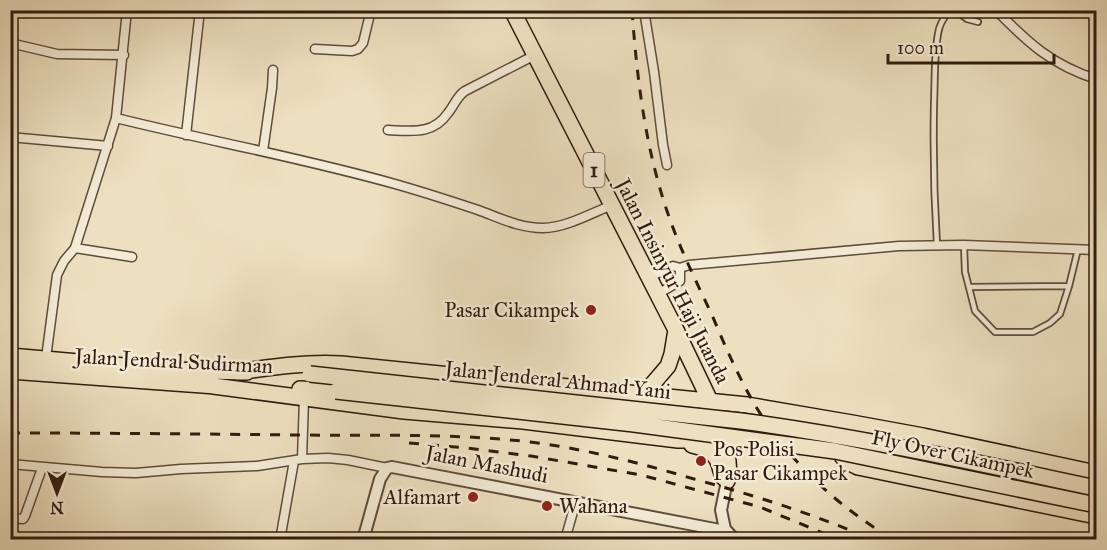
<svg xmlns="http://www.w3.org/2000/svg" width="1107" height="550" viewBox="0 0 1107 550" font-family="'IM FELL Great Primer',serif">
	<style>
		.lines { fill: none; stroke-linecap: round; stroke-linejoin: round }
		.service-casing { stroke: #5f4c3b; stroke-width: 8 }
		.minor-casing { stroke: #5f4c3b; stroke-width: 11 }
		.tertiary-casing { stroke: #5f4c3b; stroke-width: 14 }
		.trunk-casing { stroke: #301b0f; stroke-width: 18 }
		.service { stroke: #f3ebd6; stroke-width: 4.5 }
		.minor { stroke: #f3ebd6; stroke-width: 8 }
		.tertiary { stroke: #f3ebd6; stroke-width: 10 }
		.trunk { stroke: #ede0c0; stroke-width: 15 }
		.rail { stroke: #301b0f; stroke-width: 3; stroke-dasharray: 10 10; stroke-linecap: butt }
		.trunk-bridge-casing { stroke: #301b0f; stroke-width: 18; stroke-linecap: butt }
		.trunk-bridge { stroke: #ede0c0; stroke-width: 15 }
		.poi-dot { fill: #8f2418; stroke: #f3ebd6; stroke-width: 2 }
		.labels { text-anchor: middle; stroke-width: 5; stroke-linejoin: round; paint-order: stroke }
		.shield { fill: #f3ebd6; stroke: #6a594b; stroke-width: 1.5 }
		.shield-label { font-size: 20px; font-weight: bold; fill: #301b0f }
		.street-label { font-size: 21px; fill: #301b0f; stroke: #f3ebd6 }
		.poi-label { font-size: 21px; fill: #301b0f; stroke: #f3ebd6; text-anchor: end }
	</style>
	<rect width="100%" height="100%" fill="#ede0c0"/>
	<filter id="stains"><feTurbulence type="fractalNoise" baseFrequency=".00333" numOctaves="4"/><feColorMatrix values="0 0 0 0 .2 0 0 0 0 .09 0 0 0 0 .02 0 0 0 .5 -.17"/></filter>
	<radialGradient id="worn" r=".72"><stop offset=".6" stop-color="#630" stop-opacity="0"/><stop offset="1" stop-color="#630" stop-opacity=".3"/></radialGradient>
	<g class="lines">
		<g class="service-casing">
			<path id="service" d="M 955,10 L 967,19 L 978,22
				M 937,245 C 934,198 933,151 934,103 C 935,82 934,55 938,34 C 939,24 944,17 950,10
				M 964,245 L 965,272 L 975,311 L 995,332 L 1033,332 L 1050,323 L 1060,314 L 1069,286 L 1078,249
				M 969,287 L 1069,286"/>
		</g>
		<g class="minor-casing">
			<path id="minor" d="M 644,10 L 654,72 L 663,145 L 667,165
				M 996,10 C 1028,43 1052,65 1096,79
				M 10,43 L 57,54 L 124,55
				M 315,49 L 352,51 L 358,49 L 363,43 L 371,10
				M 116,118 C 209,141 303,158 395,184 C 423,192 451,201 478,210 C 500,218 519,228 543,228 C 565,228 592,213 612,205
				M 388,130 C 412,131 433,135 448,113 C 454,106 457,96 465,91 L 535,55
				M 186,135 L 200,10
				M 10,137 L 108,146
				M 263,151 L 272,88 L 273,70
				M 75,248 L 132,257
				M 648,278 L 673,266 L 680,268 L 689,265 L 899,246 L 964,245 L 1096,250
				M 656,295 L 680,281 L 680,268
				M 46,358 L 57,275 L 64,261 L 75,248 L 116,118 L 127,10
				M 302,459 L 304,399
				M 10,464 L 102,472 L 136,473 L 181,469 L 257,466 L 302,459 L 328,458 L 348,460 L 387,468
				M 10,518 L 23,519 L 25,516 L 42,468
				M 280,540 L 294,461
				M 565,540 L 576,501
				M 715,540 L 720,530"/>
		</g>
		<g class="tertiary-casing">
			<path id="tertiary" d="M 727,481 L 721,510 L 725,529 L 735,540
				M 363,540 L 380,479 L 387,468 L 392,467 L 720,530 L 725,529"/>
		</g>
		<g class="trunk-casing">
			<path id="trunk" d="M 512,10 L 676,330 L 710,401 L 728,461 L 729,475 L 727,481
				M 10,356 L 170,370 L 247,372
				M 10,371 L 216,386
				M 237,372 C 272,367 306,362 341,364 L 747,405 L 852,423
				M 206,385 L 404,411 L 523,421 L 678,440 L 716,440
				M 300,389 L 336,391
				M 639,400 L 668,366 L 672,354 L 676,330
				M 692,445 C 704,448 715,451 719,464 C 721,470 721,474 724,478
				M 1096,473 L 923,436 L 852,423 L 839,439 C 840,457 841,459 858,467 L 1096,516"/>
		</g>
		<use href="#service" class="service"/>
		<use href="#minor" class="minor"/>
		<use href="#tertiary" class="tertiary"/>
		<use href="#trunk" class="trunk"/>
		<path class="rail" d="M 632,10 C 637,79 645,146 667,211 C 679,247 696,281 712,315 C 725,346 738,376 755,405 C 789,462 837,506 894,540
			M 10,433 C 107,433 204,434 300,435 C 377,436 454,433 530,442 C 586,449 640,463 694,479 C 756,496 814,514 873,540
			M 409,443 L 467,448 L 531,456 L 641,475 L 760,507 L 840,540"/>
		<g class="trunk-bridge-casing">
			<path id="trunk-bridge" d="M 310,374 L 741,421 C 861,437 978,463 1096,488
				M 336,391 L 634,424 L 835,451 L 1096,505"/>
		</g>
		<use href="#trunk-bridge" class="trunk-bridge"/>
	</g>
	<g class="poi-dot">
		<circle cx="591" cy="310" r="6"/>
		<circle cx="701" cy="461" r="6"/>
		<circle cx="473" cy="497" r="6"/>
		<circle cx="547" cy="506" r="6"/>
	</g>
	<g class="labels">
		<rect class="shield" x="583.5" y="153" width="21" height="34" rx="4.5"/>
		<g class="shield-label">
			<text x="594" y="177">1</text>
		</g>
		<g class="street-label">
			<text transform="translate(673 281) rotate(63)" y="7">Jalan Insinyur Haji Juanda</text>
			<text transform="translate(174 361) rotate(3)" y="7">Jalan Jendral Sudirman</text>
			<text transform="translate(558 380) rotate(6)" y="7">Jalan Jenderal Ahmad Yani</text>
			<text transform="translate(953 454) rotate(12)" y="7">Fly Over Cikampek</text>
			<text transform="translate(487 464) rotate(11)" y="7">Jalan Mashudi</text>
		</g>
		<g class="poi-label">
			<text x="579" y="317">Pasar Cikampek</text>
			<text x="713" y="456" text-anchor="start">Pos Polisi<tspan x="713" dy="24">Pasar Cikampek</tspan></text>
			<text x="461" y="504">Alfamart</text>
			<text x="559" y="513" text-anchor="start">Wahana</text>
		</g>
	</g>
	<rect width="1107" height="550" fill="none" stroke="#ede0c0" stroke-width="36"/>
	<rect x="12" y="12" width="1083" height="526" fill="none" stroke="#301b0f" stroke-width="3"/>
	<rect x="18" y="18" width="1071" height="514" fill="none" stroke="#301b0f" stroke-width="1.5"/>
	<g transform="translate(57 493) rotate(180)" stroke="#f3ebd6" stroke-width="4.5" paint-order="stroke">
	<path d="M0-4.5L10 22L0 15L-10 22Z" fill="#301b0f"/>
	<text y="-9" font-size="16" font-weight="bold" text-anchor="middle" fill="#301b0f">N</text>
	</g>
	<path d="M888 54v9h166v-9" fill="none" stroke="#301b0f" stroke-width="3"/>
	<text x="897" y="54" font-size="18" fill="#301b0f" stroke="#f3ebd6" stroke-width="4.5" paint-order="stroke">100 m</text>
	<rect width="100%" height="100%" filter="url(#stains)"/>
	<rect width="100%" height="100%" fill="url(#worn)"/>
</svg>
